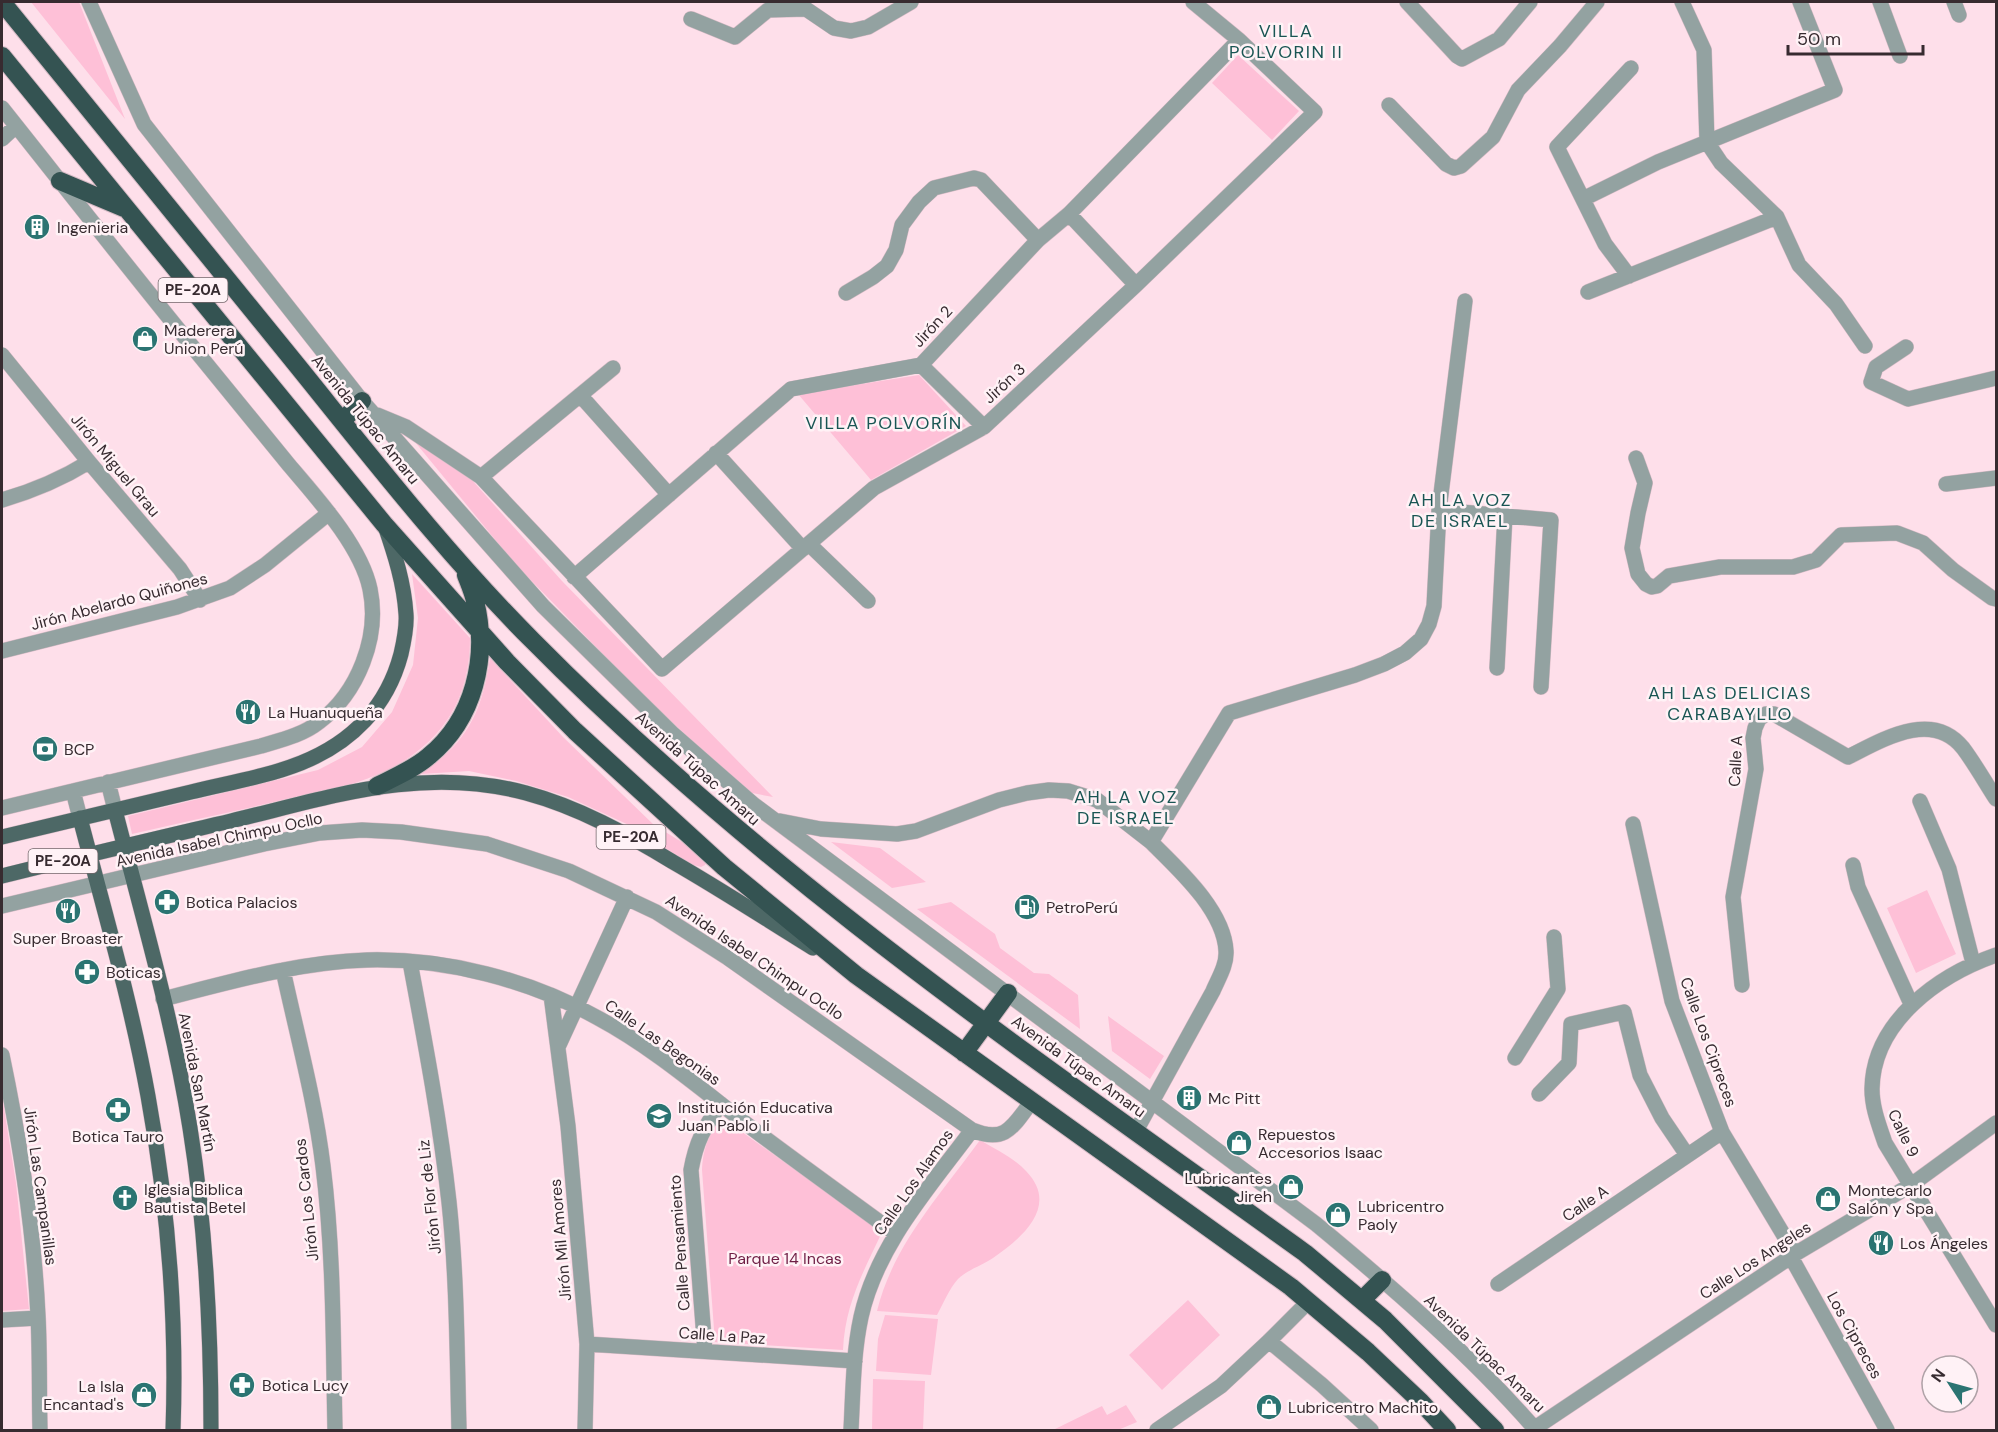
<svg xmlns="http://www.w3.org/2000/svg" width="1998" height="1432" viewBox="0 0 1998 1432" font-family="'DM Sans',sans-serif">
	<style>
		.green { fill: #fec0d7 }
		.lines { fill: none; stroke-linecap: round; stroke-linejoin: round }
		.minor-casing { stroke: #d6bbc5; stroke-width: 16 }
		.major-casing { stroke: #d6bbc5; stroke-width: 16 }
		.highway-casing { stroke: #d6bbc5; stroke-width: 20 }
		.minor { stroke: #93a2a1; stroke-width: 15 }
		.major { stroke: #4d6866; stroke-width: 15 }
		.highway { stroke: #345352; stroke-width: 18 }
		.labels { text-anchor: middle; stroke-width: 5; stroke-linejoin: round; paint-order: stroke }
		.shield { fill: #fff2f6; stroke: #73676b; stroke-width: 1.5 }
		.shield-label { font-size: 15px; font-weight: bold; fill: #372b30 }
		.poi-label { font-size: 16px; fill: #372b30; stroke: #fff2f6; text-anchor: start }
		.street-label { font-size: 16px; fill: #372b30; stroke: #fff2f6 }
		.park-label { font-size: 16px; fill: #6f1e45; stroke: #fff2f6 }
		.neighbourhood-label { font-size: 18px; letter-spacing: 1.5px; fill: #195553; stroke: #fff2f6 }
	</style>
	<rect width="100%" height="100%" fill="#fedfea"/>
	<path class="green" d="M 31,2 L 79,2 L 125,119 Z
		M 1238,55 L 1299,111 L 1272,140 L 1212,83 Z
		M 919,375 L 966,426 L 871,480 L 798,394 Z
		M 415,442 L 472,480 L 562,581 L 773,797 L 747,792 L 644,696 L 516,565 Z
		M 412,574 L 470,638 C 470,715 426,760 355,783 C 329,791 301,795 274,802 C 227,813 179,823 132,834 L 128,816 L 318,770 L 362,747 L 392,712 L 413,665 L 418,618 Z
		M 490,658 L 563,737 L 654,825 L 703,855 L 707,861 L 705,865 L 701,867 L 690,864 L 631,826 L 568,797 L 516,781 L 469,771 L 421,774 C 467,742 482,713 490,658 Z
		M 831,842 L 880,848 L 926,882 L 892,888 Z
		M 1927,890 L 1956,954 L 1916,973 L 1887,908 Z
		M 951,902 L 995,934 L 1000,948 L 1034,973 L 1049,974 L 1078,995 L 1080,1029 L 917,909 Z
		M 1108,1016 L 1164,1056 L 1150,1079 L 1112,1051 Z
		M 2,1096 L 16,1183 L 29,1309 L 2,1311 Z
		M 721,1117 L 882,1232 C 863,1273 845,1304 843,1350 L 715,1342 L 702,1170 C 703,1147 709,1136 721,1117 Z
		M 980,1140 C 995,1149 1014,1158 1026,1171 C 1060,1206 1022,1238 993,1258 C 983,1265 967,1270 958,1279 C 949,1289 943,1304 937,1315 L 877,1311 C 893,1245 941,1194 980,1140 Z
		M 1188,1300 L 1220,1335 L 1162,1390 L 1129,1355 Z
		M 885,1315 L 938,1319 L 931,1375 L 876,1371 L 878,1339 Z
		M 873,1379 L 925,1381 L 923,1430 L 872,1430 Z
		M 1126,1405 L 1137,1422 L 1118,1430 L 1053,1430 L 1102,1406 L 1107,1415 Z"/>
	<g class="lines">
		<g class="minor-casing">
			<path id="minor" d="M 89,2 L 144,124 L 362,401 L 543,606 L 673,734 L 753,804 L 1316,1224 C 1392,1287 1472,1356 1536,1430
				M 1407,2 L 1457,56 L 1462,59 L 1499,39 L 1530,2
				M 1682,2 L 1704,50 L 1707,142 L 1721,163 L 1777,217 L 1799,265 L 1836,304 L 1865,346
				M 1880,2 L 1900,56
				M 1954,2 L 1959,15
				M 691,19 L 735,37 L 768,10 L 806,9 L 834,28 L 851,31 L 868,27 L 911,2
				M 1389,105 L 1446,164 L 1454,168 L 1461,166 L 1493,137 L 1518,90 L 1560,46 L 1597,2
				M 2,108 C 68,191 133,274 200,356 C 229,392 259,428 289,465 C 317,498 361,546 370,589 C 380,637 358,693 319,722 C 303,735 281,740 261,746 L 2,808
				M 2,139 L 16,126
				M 1583,199 L 1658,162 L 1835,90 L 1800,2
				M 1069,214 L 1136,285
				M 1629,276 L 1605,244 L 1557,147 L 1631,68
				M 1588,292 L 1777,217
				M 846,293 L 873,277 L 887,266 L 896,250 L 902,225 L 919,202 L 934,188 L 974,178 L 981,180 L 1038,240
				M 1906,347 L 1876,367 L 1871,382 L 1908,399 L 1996,378
				M 2,355 L 89,462 L 180,569 L 200,600
				M 921,365 L 984,427
				M 580,395 L 669,495
				M 377,415 L 406,427 L 481,477 L 662,669 L 874,488 L 984,427 L 1136,285 L 1315,112 L 1239,40 L 1193,2
				M 716,453 L 803,549
				M 1636,458 L 1645,483 L 1638,513 L 1632,548 L 1638,574 L 1646,584 L 1652,587 L 1657,586 L 1669,576 L 1720,567 L 1793,567 L 1816,560 L 1841,535 L 1897,533 L 1923,543 L 1953,570 L 1992,598 L 1996,599
				M 481,477 L 613,368
				M 1946,484 L 1996,478
				M 2,500 C 33,491 60,480 89,462
				M 1439,510 L 1551,520 L 1541,687
				M 809,544 L 868,601
				M 574,577 L 791,389 L 921,365 L 1038,240 L 1069,214 L 1239,40
				M 2,651 L 177,607 L 230,588 L 265,565 L 329,513
				M 1497,668 L 1505,515
				M 108,782 L 115,810
				M 73,791 L 80,818
				M 1920,801 L 1949,869 L 1973,963
				M 780,821 L 821,829 L 897,834 L 916,831 L 999,800 L 1027,793 L 1049,790 L 1068,791 L 1097,800 L 1151,842
				M 1633,824 L 1672,1001 L 1722,1132 L 1795,1254
				M 1853,865 L 1858,887 L 1911,1004
				M 2,906 L 264,844 L 320,833 L 362,830 L 401,832 L 487,844 L 569,871 L 656,912 L 728,958 L 972,1130 C 1006,1144 1013,1126 1032,1101
				M 1996,955 C 1939,975 1873,1021 1872,1089 C 1872,1108 1879,1125 1885,1143 L 1996,1325
				M 410,962 C 425,1042 440,1121 449,1202 C 457,1277 457,1354 459,1430
				M 283,970 C 297,1035 315,1100 323,1166 C 334,1254 333,1342 335,1430
				M 1742,985 L 1733,897 L 1756,769 L 1753,738 L 1755,728 L 1759,719 L 1766,714 L 1774,714 L 1848,757 C 1882,740 1932,709 1963,748 C 1975,764 1985,782 1996,799
				M 551,995 L 568,1126 L 587,1344 L 585,1430
				M 163,999 C 230,982 298,962 367,960 C 446,958 530,980 598,1018 C 652,1047 701,1089 749,1126 C 798,1163 847,1198 896,1234
				M 558,1047 L 627,897
				M 2,1055 C 20,1141 34,1228 38,1316 C 40,1354 39,1393 40,1430
				M 1515,1058 L 1558,989 L 1554,937
				M 1539,1094 L 1569,1063 L 1571,1024 L 1624,1012 L 1640,1075 L 1662,1118 L 1687,1155
				M 1136,1131 L 1213,991 C 1218,979 1227,965 1226,951 C 1224,910 1178,869 1151,842 L 1229,713 L 1355,675 L 1384,664 L 1405,653 L 1421,639 L 1429,624 L 1434,606 L 1439,510 L 1465,301
				M 1791,1257 L 1887,1430
				M 1498,1284 L 1722,1132
				M 2,1320 L 38,1318
				M 1269,1341 L 1322,1385 L 1371,1430
				M 587,1344 L 855,1361
				M 705,1351 L 691,1170 C 696,1142 704,1127 721,1104
				M 1535,1428 L 1795,1254 L 1911,1185 L 1996,1123
				M 851,1430 C 853,1393 853,1354 861,1317 C 877,1245 929,1188 972,1130
				M 1157,1430 L 1221,1386 L 1269,1341 L 1309,1301"/>
		</g>
		<g class="major-casing">
			<path id="major" d="M 115,810 C 142,915 173,1020 190,1128 C 206,1228 211,1329 211,1430
				M 80,818 C 104,910 131,1002 148,1096 C 168,1206 177,1319 173,1430
				M 2,837 C 65,822 128,807 191,792 C 227,783 266,777 301,763 C 351,743 387,707 401,654 C 404,641 407,627 406,614 C 404,583 395,555 385,526
				M 2,876 C 78,857 155,839 231,821 C 331,797 422,765 526,793 C 578,807 627,834 673,862 C 720,889 766,919 813,948"/>
		</g>
		<g class="highway-casing">
			<path id="highway" d="M 2,2 C 100,122 198,243 296,364 C 372,458 447,555 533,641 C 765,876 1038,1061 1305,1253 L 1385,1320 L 1495,1430
				M 2,56 L 384,524 L 507,662 L 575,731 L 724,867 L 856,975 L 1291,1287 L 1368,1352 L 1421,1402 L 1447,1430
				M 60,181 L 124,208
				M 342,421 L 362,401
				M 377,786 C 395,777 414,769 429,756 C 474,719 489,657 475,601 C 473,592 469,583 466,575
				M 964,1053 L 1008,993
				M 1362,1300 L 1382,1280"/>
		</g>
		<use href="#minor" class="minor"/>
		<use href="#major" class="major"/>
		<use href="#highway" class="highway"/>
	</g>
	<defs>
		<g id="building-disc" transform="scale(1.35)"><circle r="9.5" fill="#2b7472" stroke="#fff2f6"/><path d="M-4-6H4V6H1V3H-1V6H-4ZM-2.5-4.3h1.7v1.8h-1.7ZM.8-4.3h1.7v1.8H.8ZM-2.5-1h1.7V.8h-1.7ZM.8-1h1.7V.8H.8Z" fill="#fff"/></g>
		<g id="shop-disc" transform="scale(1.35)"><circle r="9.5" fill="#2b7472" stroke="#fff2f6"/><path d="M-5-2.5h2.3a2.7 3.5 0 0 1 5.4 0H5L5.5 6h-11ZM-1.5-2.5h3a1.5 2.3 0 0 0-3 0Z" fill="#fff"/></g>
		<g id="restaurant-disc" transform="scale(1.35)"><circle r="9.5" fill="#2b7472" stroke="#fff2f6"/><path d="M-5-6h1v4h1v-4h1v4h1v-4h1v5L-1.5 .5V6h-2V.5L-5-1ZM5-6V6H3V1.5H1.5Q1.5-4 5-6Z" fill="#fff"/></g>
		<g id="bank-disc" transform="scale(1.35)"><circle r="9.5" fill="#2b7472" stroke="#fff2f6"/><path d="M-6-4H6V4H-6ZM0-2.3a2.3 2.3 0 1 0 0 4.6a2.3 2.3 0 1 0 0-4.6Z" fill="#fff"/></g>
		<g id="pharmacy-disc" transform="scale(1.35)"><circle r="9.5" fill="#2b7472" stroke="#fff2f6"/><path d="M-2-6h4v4h4v4h-4v4h-4v-4h-4v-4h4Z" fill="#fff"/></g>
		<g id="fuel-disc" transform="scale(1.35)"><circle r="9.5" fill="#2b7472" stroke="#fff2f6"/><path d="M-5.5-6h7V0h2V4h1.3V-2.5L3-4.5l.8-.8L6-3V5H2.5V1h-1V6h-7ZM-4.2-4.7v3.2H.2V-4.7Z" fill="#fff"/></g>
		<g id="school-disc" transform="scale(1.35)"><circle r="9.5" fill="#2b7472" stroke="#fff2f6"/><path d="M0-5L7-2L0 1L-7-2ZM-4 1L0 2.5L4 1V4Q0 6-4 4Z" fill="#fff"/></g>
		<g id="church-disc" transform="scale(1.35)"><circle r="9.5" fill="#2b7472" stroke="#fff2f6"/><path d="M-1.2-6h2.4v3.5h3.3v2.4h-3.3V6h-2.4V-.1h-3.3v-2.4h3.3Z" fill="#fff"/></g>
	</defs>
	<g fill-rule="evenodd">
		<use href="#building-disc" x="37" y="227"/>
		<use href="#shop-disc" x="145" y="339"/>
		<use href="#restaurant-disc" x="248" y="712"/>
		<use href="#bank-disc" x="45" y="749"/>
		<use href="#pharmacy-disc" x="167" y="902"/>
		<use href="#fuel-disc" x="1027" y="907"/>
		<use href="#restaurant-disc" x="68" y="911"/>
		<use href="#pharmacy-disc" x="87" y="972"/>
		<use href="#building-disc" x="1189" y="1098"/>
		<use href="#pharmacy-disc" x="118" y="1110"/>
		<use href="#school-disc" x="659" y="1116"/>
		<use href="#shop-disc" x="1239" y="1143"/>
		<use href="#shop-disc" x="1291" y="1187"/>
		<use href="#church-disc" x="125" y="1198"/>
		<use href="#shop-disc" x="1828" y="1199"/>
		<use href="#shop-disc" x="1338" y="1215"/>
		<use href="#restaurant-disc" x="1881" y="1243"/>
		<use href="#pharmacy-disc" x="242" y="1385"/>
		<use href="#shop-disc" x="144" y="1395"/>
		<use href="#shop-disc" x="1269" y="1407"/>
	</g>
	<g class="labels">
		<g class="shield">
			<rect x="158.5" y="278" width="69" height="24" rx="4.5"/>
			<rect x="596.5" y="825" width="69" height="24" rx="4.5"/>
			<rect x="28.5" y="849" width="69" height="24" rx="4.5"/>
		</g>
		<g class="shield-label">
			<text x="193" y="295">PE-20A</text>
			<text x="631" y="842">PE-20A</text>
			<text x="63" y="866">PE-20A</text>
		</g>
		<g class="poi-label">
			<text x="57" y="233">Ingenieria</text>
			<text x="164" y="336">Maderera<tspan x="164" dy="18">Union Perú</tspan></text>
			<text x="268" y="718">La Huanuqueña</text>
			<text x="64" y="755">BCP</text>
			<text x="186" y="908">Botica Palacios</text>
			<text x="1046" y="913">PetroPerú</text>
			<text x="68" y="944" text-anchor="middle">Super Broaster</text>
			<text x="106" y="978">Boticas</text>
			<text x="1208" y="1104">Mc Pitt</text>
			<text x="678" y="1113">Institución Educativa<tspan x="678" dy="18">Juan Pablo Ii</tspan></text>
			<text x="1258" y="1140">Repuestos<tspan x="1258" dy="18">Accesorios Isaac</tspan></text>
			<text x="118" y="1142" text-anchor="middle">Botica Tauro</text>
			<text x="1272" y="1184" text-anchor="end">Lubricantes<tspan x="1272" dy="18">Jireh</tspan></text>
			<text x="144" y="1195">Iglesia Biblica<tspan x="144" dy="18">Bautista Betel</tspan></text>
			<text x="1848" y="1196">Montecarlo<tspan x="1848" dy="18">Salón y Spa</tspan></text>
			<text x="1358" y="1212">Lubricentro<tspan x="1358" dy="18">Paoly</tspan></text>
			<text x="1900" y="1249">Los Ángeles</text>
			<text x="262" y="1391">Botica Lucy</text>
			<text x="124" y="1392" text-anchor="end">La Isla<tspan x="124" dy="18">Encantad's</tspan></text>
			<text x="1288" y="1413">Lubricentro Machito</text>
		</g>
		<g class="street-label">
			<text transform="translate(932 326) rotate(-47)" y="6">Jirón 2</text>
			<text transform="translate(1004 383) rotate(-43)" y="6">Jirón 3</text>
			<text transform="translate(366 419) rotate(51)" y="6">Avenida Túpac Amaru</text>
			<text transform="translate(116 465) rotate(50)" y="6">Jirón Miguel Grau</text>
			<text transform="translate(119 601) rotate(-15)" y="6">Jirón Abelardo Quiñones</text>
			<text transform="translate(1735 761) rotate(-87)" y="6">Calle A</text>
			<text transform="translate(698 768) rotate(42)" y="6">Avenida Túpac Amaru</text>
			<text transform="translate(219 839) rotate(-12)" y="6">Avenida Isabel Chimpu Ocllo</text>
			<text transform="translate(755 957) rotate(34)" y="6">Avenida Isabel Chimpu Ocllo</text>
			<text transform="translate(663 1042) rotate(35)" y="6">Calle Las Begonias</text>
			<text transform="translate(1709 1042) rotate(70)" y="6">Calle Los Cipreces</text>
			<text transform="translate(1079 1066) rotate(36)" y="6">Avenida Túpac Amaru</text>
			<text transform="translate(198 1082) rotate(79)" y="6">Avenida San Martín</text>
			<text transform="translate(1904 1133) rotate(64)" y="6">Calle 9</text>
			<text transform="translate(913 1182) rotate(-55)" y="6">Calle Los Alamos</text>
			<text transform="translate(41 1186) rotate(82)" y="6">Jirón Las Campanillas</text>
			<text transform="translate(429 1197) rotate(-96)" y="6">Jirón Flor de Liz</text>
			<text transform="translate(306 1200) rotate(-96)" y="6">Jirón Los Cardos</text>
			<text transform="translate(1585 1203) rotate(-34)" y="6">Calle A</text>
			<text transform="translate(560 1240) rotate(-95)" y="6">Jirón Mil Amores</text>
			<text transform="translate(679 1243) rotate(-94)" y="6">Calle Pensamiento</text>
			<text transform="translate(1755 1260) rotate(-33)" y="6">Calle Los Angeles</text>
			<text transform="translate(722 1335) rotate(4)" y="6">Calle La Paz</text>
			<text transform="translate(1855 1335) rotate(61)" y="6">Los Cipreces</text>
			<text transform="translate(1485 1353) rotate(44)" y="6">Avenida Túpac Amaru</text>
		</g>
		<g class="park-label">
			<text x="785" y="1264">Parque 14 Incas</text>
		</g>
		<g class="neighbourhood-label">
			<text x="1286" y="37">VILLA<tspan x="1286" dy="21">POLVORIN II</tspan></text>
			<text x="884" y="429">VILLA POLVORÍN</text>
			<text x="1460" y="506">AH LA VOZ<tspan x="1460" dy="21">DE ISRAEL</tspan></text>
			<text x="1730" y="699">AH LAS DELICIAS<tspan x="1730" dy="21">CARABAYLLO</tspan></text>
			<text x="1126" y="803">AH LA VOZ<tspan x="1126" dy="21">DE ISRAEL</tspan></text>
		</g>
	</g>
	<rect width="1998" height="1432" fill="none" stroke="#372b30" stroke-width="6"/>
	<g transform="translate(1950 1384) rotate(306)"><circle r="28" fill="#fff2f6" stroke="#afa2a7" stroke-width="1.5"/>
	<path d="M0-4.5L10 22L0 15L-10 22Z" fill="#2b7472"/>
	<text y="-9" font-size="16" font-weight="bold" text-anchor="middle" fill="#372b30">N</text>
	</g>
	<path d="M1788 45v9h135v-9" fill="none" stroke="#372b30" stroke-width="3"/>
	<text x="1797" y="45" font-size="18" fill="#372b30" stroke="#fff2f6" stroke-width="4.5" paint-order="stroke">50 m</text>
</svg>
